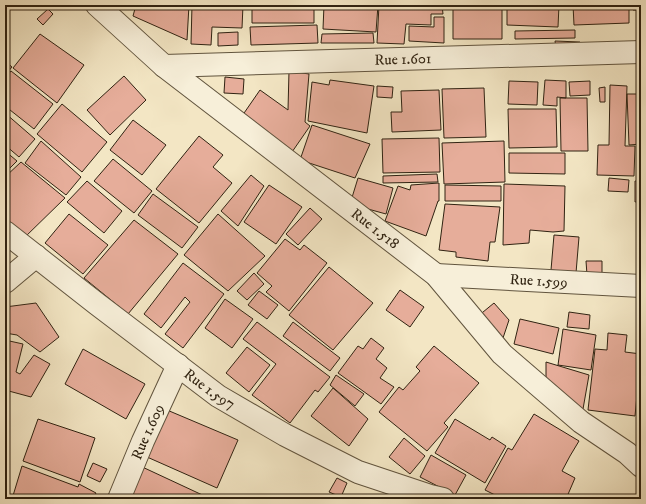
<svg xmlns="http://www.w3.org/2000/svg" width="646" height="504" viewBox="0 0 646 504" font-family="'IM FELL DW Pica',serif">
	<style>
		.building { fill: #e6ad9a; stroke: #302312 }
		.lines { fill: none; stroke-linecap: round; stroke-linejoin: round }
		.minor-casing { stroke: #61543e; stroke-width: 24 }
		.minor { stroke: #f7efd9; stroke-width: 22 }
		.labels { text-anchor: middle; stroke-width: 3; stroke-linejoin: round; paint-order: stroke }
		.street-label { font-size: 15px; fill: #302312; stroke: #f7efd9 }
	</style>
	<rect width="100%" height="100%" fill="#f3e6c4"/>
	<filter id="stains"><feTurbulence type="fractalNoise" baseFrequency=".005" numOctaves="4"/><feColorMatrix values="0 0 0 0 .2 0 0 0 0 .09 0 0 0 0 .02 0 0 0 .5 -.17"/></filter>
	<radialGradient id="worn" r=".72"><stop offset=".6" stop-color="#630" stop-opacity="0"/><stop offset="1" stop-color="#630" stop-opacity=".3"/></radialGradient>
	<path class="building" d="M 136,5 L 189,5 L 187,40 L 133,16 Z
		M 192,5 L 243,5 L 242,28 L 212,27 L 211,45 L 191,44 Z
		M 252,5 L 314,5 L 314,23 L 252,23 Z
		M 324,5 L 378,5 L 376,32 L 323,29 Z
		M 379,5 L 442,5 L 443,14 L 431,14 L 431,25 L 406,24 L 404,44 L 377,43 Z
		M 453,5 L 502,5 L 502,39 L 453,39 Z
		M 507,5 L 559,5 L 558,27 L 507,25 Z
		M 573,5 L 629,5 L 629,23 L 574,25 Z
		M 633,5 L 641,5 L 641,10 L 633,10 Z
		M 48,9 L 53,14 L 43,25 L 37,19 Z
		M 434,17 L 444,17 L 444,43 L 409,41 L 409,26 L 434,27 Z
		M 317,25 L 318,43 L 251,45 L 250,27 Z
		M 575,30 L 575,38 L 515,39 L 515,31 Z
		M 238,32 L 238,45 L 218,46 L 218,33 Z
		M 373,33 L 374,43 L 321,43 L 322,34 Z
		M 40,34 L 84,65 L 57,103 L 13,68 Z
		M 555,41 L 580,42 L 580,48 L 556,48 Z
		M 5,61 L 12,67 L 5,75 Z
		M 11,71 L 53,104 L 34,129 L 5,106 L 5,78 Z
		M 289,71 L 309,74 L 305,122 L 310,126 L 292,152 L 242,116 L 260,90 L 288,110 Z
		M 124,76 L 146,100 L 110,135 L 87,110 Z
		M 225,77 L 244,79 L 243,94 L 224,93 Z
		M 330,80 L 374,86 L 367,133 L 308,121 L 312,82 L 329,85 Z
		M 545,80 L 566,81 L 566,98 L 557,97 L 557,106 L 543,105 Z
		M 509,81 L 538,82 L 537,105 L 508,104 Z
		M 590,81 L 590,95 L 570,96 L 569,82 Z
		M 610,85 L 627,86 L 625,146 L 635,146 L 634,176 L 597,175 L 598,145 L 609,145 Z
		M 377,86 L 393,87 L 392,98 L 377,97 Z
		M 605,87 L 605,102 L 600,102 L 599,88 Z
		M 484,88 L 486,137 L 444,138 L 442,89 Z
		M 439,90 L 441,130 L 392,132 L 391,112 L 402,112 L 401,91 Z
		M 627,94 L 641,94 L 641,144 L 629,145 Z
		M 560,98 L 587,98 L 588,151 L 561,151 Z
		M 62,104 L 107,142 L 82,172 L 37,134 Z
		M 508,109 L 556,109 L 557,147 L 509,148 Z
		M 5,113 L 35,139 L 19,157 L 5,145 Z
		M 133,120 L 166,145 L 142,175 L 110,150 Z
		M 312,125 L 370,144 L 355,178 L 300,160 Z
		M 199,136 L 223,155 L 213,167 L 232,183 L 199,223 L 156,189 Z
		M 439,138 L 440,172 L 383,173 L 382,139 Z
		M 41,141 L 81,177 L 66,195 L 25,163 Z
		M 504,141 L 505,182 L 444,184 L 442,143 Z
		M 638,150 L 641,150 L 641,176 L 639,176 Z
		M 5,151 L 17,161 L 5,173 Z
		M 509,153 L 565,153 L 565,174 L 509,173 Z
		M 113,159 L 152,191 L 134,213 L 94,181 Z
		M 21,162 L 65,198 L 24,238 L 5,223 L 5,177 Z
		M 437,174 L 438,182 L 383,183 L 383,176 Z
		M 251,175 L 264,186 L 238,226 L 221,211 Z
		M 358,178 L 393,188 L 386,214 L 350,204 Z
		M 609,178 L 629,180 L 628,192 L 608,191 Z
		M 87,181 L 122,211 L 104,233 L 67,202 Z
		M 635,181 L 641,181 L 641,201 L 635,202 Z
		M 439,183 L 439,201 L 438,201 L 426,236 L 385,221 L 398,186 L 410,190 L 411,185 Z
		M 504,184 L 565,186 L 564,231 L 553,232 L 530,230 L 529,243 L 503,245 Z
		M 269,185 L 302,207 L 276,244 L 244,222 Z
		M 445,185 L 501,186 L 501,201 L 445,201 Z
		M 153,194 L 198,227 L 182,248 L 138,215 Z
		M 445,204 L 500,207 L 495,242 L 490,242 L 488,261 L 456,257 L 456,252 L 439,250 Z
		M 310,208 L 322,219 L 298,245 L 286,234 Z
		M 69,214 L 108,245 L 83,274 L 45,243 Z
		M 218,214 L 265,256 L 228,291 L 184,255 Z
		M 134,220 L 178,254 L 128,314 L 84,278 Z
		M 554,235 L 579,237 L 576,273 L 551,270 Z
		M 285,239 L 300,250 L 304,245 L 327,263 L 289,311 L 266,292 L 272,286 L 257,273 Z
		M 586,261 L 602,261 L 602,275 L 587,275 Z
		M 183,263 L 224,294 L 183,348 L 165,334 L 190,302 L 185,297 L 161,328 L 144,314 Z
		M 329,267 L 373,303 L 333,350 L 289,315 Z
		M 254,273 L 264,284 L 247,300 L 237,291 Z
		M 400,290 L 424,307 L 410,327 L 386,310 Z
		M 259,291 L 278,305 L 267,319 L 248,305 Z
		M 225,299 L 253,319 L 232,348 L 205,328 Z
		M 36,303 L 59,337 L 40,352 L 17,335 L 5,333 L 5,307 Z
		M 494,303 L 509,320 L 501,344 L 477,317 Z
		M 569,312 L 590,315 L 589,329 L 567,327 Z
		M 520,319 L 559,328 L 553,354 L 514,344 Z
		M 257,322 L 330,377 L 318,392 L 315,390 L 290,423 L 252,395 L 276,364 L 243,339 Z
		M 293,322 L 340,358 L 330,371 L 283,336 Z
		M 563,329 L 596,335 L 591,370 L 558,365 Z
		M 608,333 L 627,335 L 625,352 L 641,354 L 635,416 L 588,410 L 595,349 L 607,350 Z
		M 371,338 L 384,348 L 376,359 L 387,368 L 380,378 L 394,387 L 381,404 L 338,373 L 358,346 L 363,349 Z
		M 5,340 L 23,344 L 16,372 L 20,374 L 34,355 L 50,364 L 31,397 L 5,390 Z
		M 434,346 L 479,383 L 444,423 L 448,427 L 427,451 L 379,412 L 399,387 L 403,390 L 420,371 L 416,367 Z
		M 247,347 L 270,365 L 249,392 L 226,373 Z
		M 83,349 L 145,384 L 126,419 L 65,384 Z
		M 546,362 L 589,375 L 583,409 L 566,406 L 546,381 Z
		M 336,375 L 364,394 L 355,406 L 330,385 Z
		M 333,388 L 368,419 L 349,446 L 311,416 Z
		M 167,410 L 238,440 L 217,488 L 147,457 Z
		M 534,414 L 579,441 L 570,456 L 562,471 L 575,478 L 566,499 L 503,499 L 485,490 L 508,448 L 512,450 Z
		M 640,416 L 641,416 L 641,451 Z
		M 38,419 L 95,438 L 80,482 L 23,461 Z
		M 455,419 L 490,440 L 492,437 L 506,446 L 485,483 L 435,453 Z
		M 404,438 L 425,456 L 410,474 L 389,457 Z
		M 431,455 L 466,475 L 455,495 L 420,477 Z
		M 93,463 L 107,469 L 100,482 L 87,476 Z
		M 138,465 L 211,499 L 121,499 Z
		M 22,466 L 78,487 L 79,484 L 96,493 L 93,499 L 12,499 Z
		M 337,478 L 347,483 L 341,497 L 329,492 Z"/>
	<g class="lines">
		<g class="minor-casing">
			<g id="minor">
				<path id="s1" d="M 97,5 L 164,66 L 436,275 L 502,354 L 581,422 L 627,453 L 641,466"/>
				<path id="s2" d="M 164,66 L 641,52"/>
				<path id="s3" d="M 5,232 L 97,304 L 218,396 L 285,435 L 358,472 L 430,496 L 443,499"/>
				<path id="s4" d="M 436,275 L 641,286"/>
				<path d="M 5,282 L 36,256"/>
				<path id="s5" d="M 119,499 L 143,441 L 178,365"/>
			</g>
		</g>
		<use href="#minor" class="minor"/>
	</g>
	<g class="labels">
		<g class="street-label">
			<text dy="5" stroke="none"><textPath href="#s2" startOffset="239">Rue 1.601</textPath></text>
			<text dy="5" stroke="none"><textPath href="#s1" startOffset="357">Rue 1.518</textPath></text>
			<text dy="5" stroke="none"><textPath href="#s4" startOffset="103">Rue 1.599</textPath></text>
			<text dy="5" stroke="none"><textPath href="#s3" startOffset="258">Rue 1.597</textPath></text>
			<text dy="5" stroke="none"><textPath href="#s5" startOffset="73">Rue 1.609</textPath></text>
		</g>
	</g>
	<rect width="646" height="504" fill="none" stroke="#f3e6c4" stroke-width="20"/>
	<rect x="6" y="6" width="634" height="492" fill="none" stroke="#302312" stroke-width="2"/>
	<rect x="10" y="10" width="626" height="484" fill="none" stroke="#302312"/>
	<rect width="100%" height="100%" filter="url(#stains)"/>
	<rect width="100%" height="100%" fill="url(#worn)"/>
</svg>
